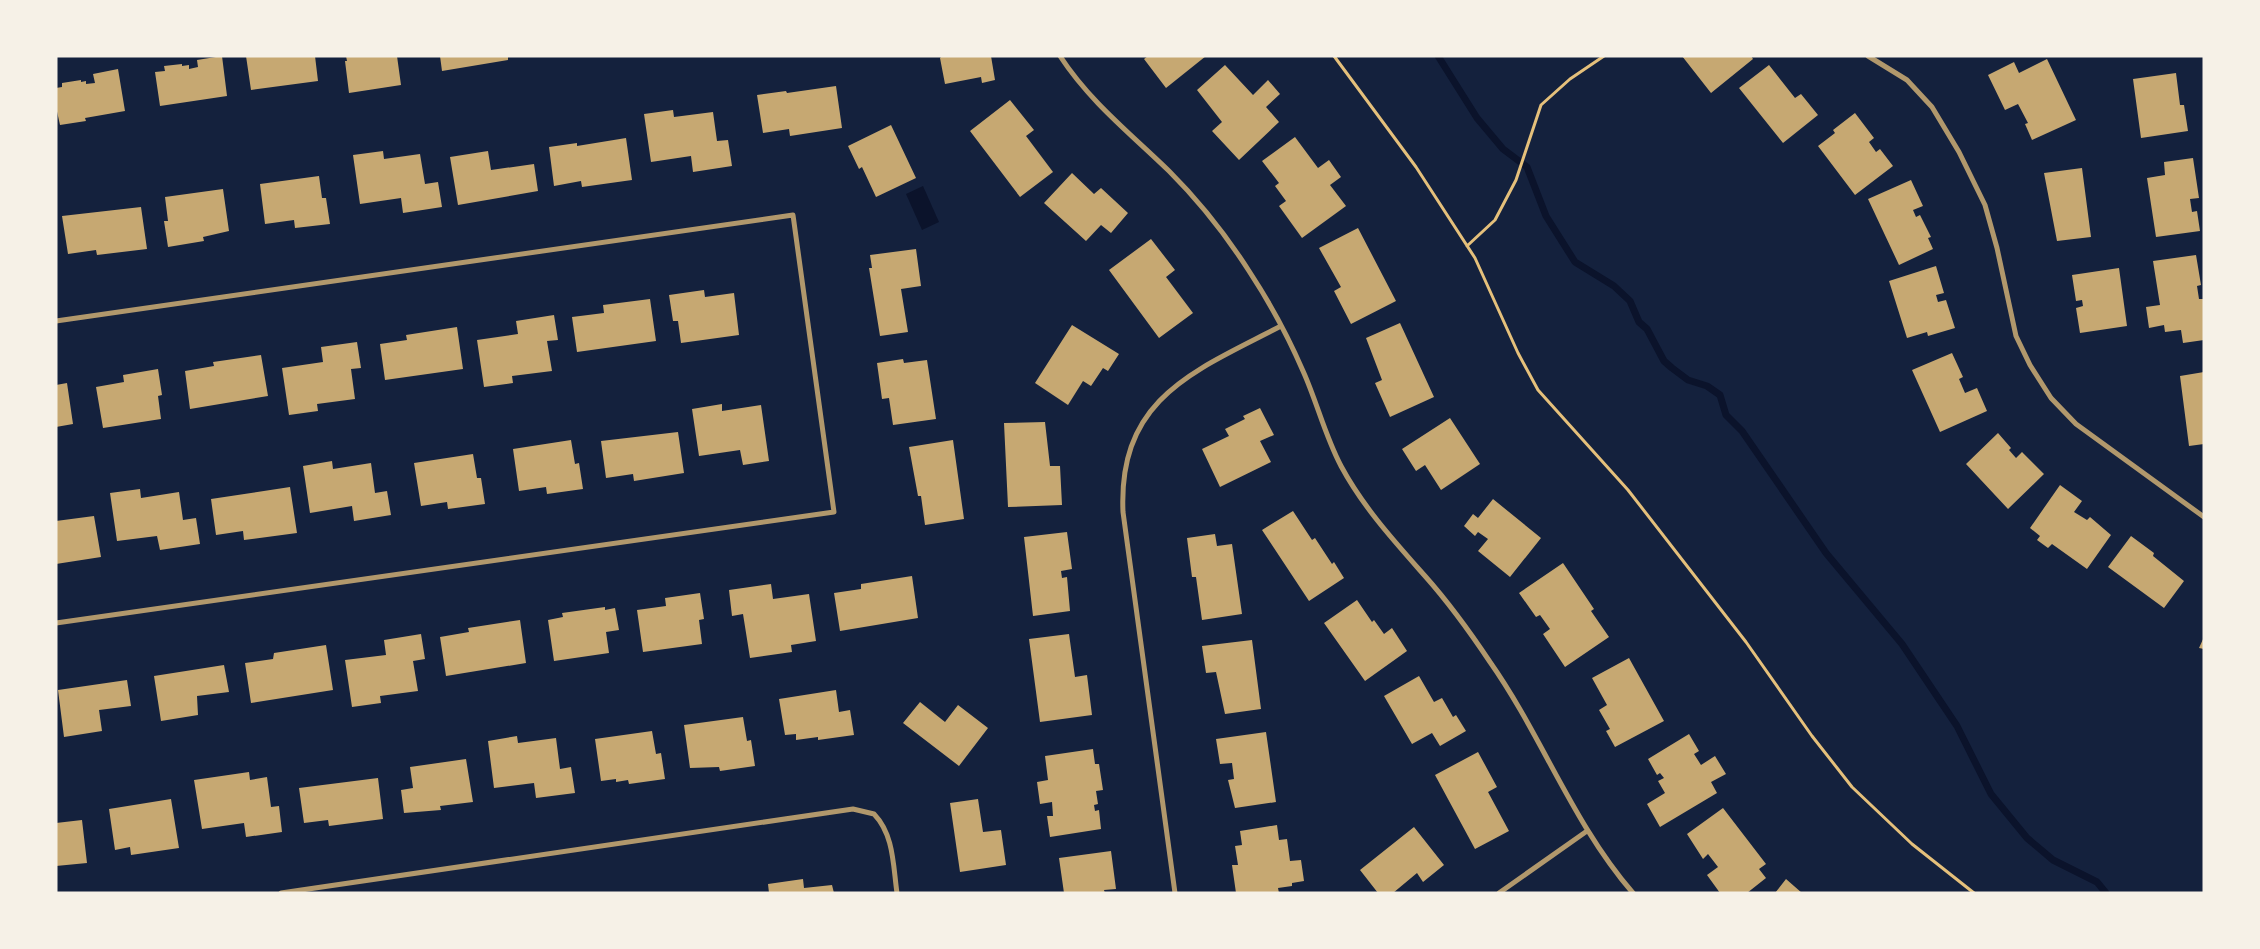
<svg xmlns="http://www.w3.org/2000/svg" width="2260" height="949" viewBox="0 0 2260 949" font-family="Arial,sans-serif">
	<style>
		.water { fill: #0b132b }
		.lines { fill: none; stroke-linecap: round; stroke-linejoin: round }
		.stream { stroke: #0b132b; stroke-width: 7 }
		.building { fill: #c6a872 }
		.path { stroke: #e5c07b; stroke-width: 3 }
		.minor { stroke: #b1986c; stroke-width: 5 }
	</style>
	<rect width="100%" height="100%" fill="#14213d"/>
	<path class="water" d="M 923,186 L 939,222 L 922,230 L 906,194 Z"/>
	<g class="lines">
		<path class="stream" d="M 1438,56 L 1477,118 L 1503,149 L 1527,167 L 1546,216 L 1575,262 L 1614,286 L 1630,301 L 1639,322 L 1647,329 L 1664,361 L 1672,368 L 1688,380 L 1707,386 L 1720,395 L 1726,415 L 1742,431 L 1826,553 L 1902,644 L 1957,726 L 1991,794 L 2027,838 L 2053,860 L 2097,882 L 2106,893"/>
	</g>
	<path class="building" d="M 222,56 L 227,96 L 160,106 L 155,72 L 165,71 L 164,66 L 182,64 L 182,66 L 189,65 L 189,69 L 198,67 L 197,60 Z
		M 246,56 L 315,56 L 318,81 L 251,90 Z
		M 346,56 L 397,56 L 401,85 L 349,93 L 345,61 L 347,61 Z
		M 440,56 L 508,56 L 508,60 L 442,71 Z
		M 942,56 L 991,56 L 995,80 L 982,83 L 981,77 L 945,84 L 940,58 Z
		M 1148,56 L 1206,56 L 1166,88 L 1144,59 Z
		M 1682,56 L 1751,56 L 1753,59 L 1711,93 Z
		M 2047,59 L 2076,120 L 2032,140 L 2025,124 L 2028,123 L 2018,104 L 2005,110 L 1988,75 L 2014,62 L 2019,73 Z
		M 1225,65 L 1253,95 L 1268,80 L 1280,94 L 1266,107 L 1279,122 L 1239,160 L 1212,131 L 1222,122 L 1197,90 Z
		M 1769,65 L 1795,98 L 1801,94 L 1818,115 L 1783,143 L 1739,88 Z
		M 118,69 L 125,111 L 85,118 L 86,121 L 60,125 L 56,107 L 56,88 L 62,87 L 62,83 L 81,80 L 81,82 L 86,81 L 86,84 L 95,83 L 93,74 Z
		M 2176,73 L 2180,105 L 2184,105 L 2188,131 L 2141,138 L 2133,79 Z
		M 836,86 L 842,128 L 790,136 L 789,129 L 763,133 L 757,95 L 786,91 L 787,93 Z
		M 1010,100 L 1034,130 L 1026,136 L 1053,172 L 1020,197 L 970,131 Z
		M 673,110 L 674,117 L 713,112 L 717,141 L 728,140 L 732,166 L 693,172 L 691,156 L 651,162 L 644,114 Z
		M 1855,113 L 1874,138 L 1869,142 L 1876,152 L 1880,149 L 1893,166 L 1855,195 L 1818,146 L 1835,133 L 1833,130 Z
		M 891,125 L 916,178 L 876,197 L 862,167 L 859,169 L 848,146 Z
		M 1295,137 L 1318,168 L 1329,160 L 1341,177 L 1330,185 L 1346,206 L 1302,238 L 1279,206 L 1286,201 L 1275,186 L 1279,183 L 1262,161 Z
		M 626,138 L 632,180 L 582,187 L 581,181 L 554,186 L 549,147 L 577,143 L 577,146 Z
		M 383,151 L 384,159 L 420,154 L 425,184 L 438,182 L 442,207 L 403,213 L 401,198 L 360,204 L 353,155 Z
		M 488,151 L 491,170 L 534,164 L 538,191 L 458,205 L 450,157 Z
		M 2193,158 L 2199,198 L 2190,199 L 2192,212 L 2197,211 L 2200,231 L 2156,237 L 2147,178 L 2165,175 L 2164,162 Z
		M 2082,168 L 2091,237 L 2057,241 L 2044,173 Z
		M 1072,173 L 1094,194 L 1101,188 L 1128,213 L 1111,233 L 1101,225 L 1086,241 L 1044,203 Z
		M 319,176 L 322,198 L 326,198 L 330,224 L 295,228 L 294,220 L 265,224 L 260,184 Z
		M 1911,180 L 1923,206 L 1913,210 L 1916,217 L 1920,215 L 1931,237 L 1928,238 L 1933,249 L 1899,265 L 1868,199 Z
		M 223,189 L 229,231 L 203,237 L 204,241 L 168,247 L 164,221 L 168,221 L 165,197 Z
		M 141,207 L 147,249 L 97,255 L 96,250 L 68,254 L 62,216 Z
		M 1358,228 L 1396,301 L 1351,324 L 1334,291 L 1341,287 L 1319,248 Z
		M 1151,239 L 1175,270 L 1166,277 L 1193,313 L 1159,338 L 1109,270 Z
		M 916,249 L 921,286 L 901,289 L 908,332 L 880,336 L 869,268 L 872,268 L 870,255 Z
		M 2196,255 L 2201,285 L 2197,286 L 2199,299 L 2204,299 L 2204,340 L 2183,343 L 2181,330 L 2165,332 L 2164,325 L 2149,328 L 2146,307 L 2160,305 L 2153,261 Z
		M 1936,266 L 1944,293 L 1936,295 L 1938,302 L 1946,300 L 1955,328 L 1928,336 L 1927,332 L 1907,338 L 1889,281 Z
		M 2119,268 L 2127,326 L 2080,333 L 2076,308 L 2083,306 L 2082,300 L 2076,301 L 2072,275 Z
		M 704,290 L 705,297 L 734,293 L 739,335 L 681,343 L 678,321 L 673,321 L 669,295 Z
		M 650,299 L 656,341 L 577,352 L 572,317 L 604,313 L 603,305 Z
		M 554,315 L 558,340 L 547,341 L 552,371 L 512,376 L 513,383 L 484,387 L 477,340 L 518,334 L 516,321 Z
		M 1400,323 L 1434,397 L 1390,417 L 1375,383 L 1382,380 L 1366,338 Z
		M 1072,325 L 1119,354 L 1108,371 L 1103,368 L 1091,386 L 1083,381 L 1068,405 L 1035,383 Z
		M 457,327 L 463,369 L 385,380 L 380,344 L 407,340 L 406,335 Z
		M 357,342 L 361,368 L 351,369 L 355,399 L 317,404 L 318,411 L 289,415 L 282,368 L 323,362 L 321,347 Z
		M 1952,353 L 1963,377 L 1959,379 L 1965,393 L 1977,388 L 1987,411 L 1940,432 L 1912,370 Z
		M 261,355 L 268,396 L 190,409 L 185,371 L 214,366 L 213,362 Z
		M 903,359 L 904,363 L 927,360 L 936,419 L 893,425 L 889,398 L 882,399 L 877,363 Z
		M 158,369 L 162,395 L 158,396 L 161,419 L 103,428 L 96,387 L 124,382 L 123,375 Z
		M 2204,372 L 2204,444 L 2189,446 L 2180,376 Z
		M 67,383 L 73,424 L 56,427 L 56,385 Z
		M 722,404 L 722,411 L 761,405 L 769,461 L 743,465 L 740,450 L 699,456 L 692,409 Z
		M 1260,408 L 1274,435 L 1260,441 L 1271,462 L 1220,487 L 1202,449 L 1229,436 L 1225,429 L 1245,419 L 1243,416 Z
		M 1450,418 L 1480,464 L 1441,490 L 1425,465 L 1416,471 L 1402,449 Z
		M 1045,422 L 1050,466 L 1060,466 L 1062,505 L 1008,507 L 1004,423 Z
		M 678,432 L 684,473 L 634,481 L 633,474 L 606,478 L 601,441 Z
		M 1998,433 L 2011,448 L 2009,450 L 2016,458 L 2022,452 L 2044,474 L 2008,509 L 1966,464 Z
		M 571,440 L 575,464 L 579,463 L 583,489 L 547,494 L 546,487 L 519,491 L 513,449 Z
		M 953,440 L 964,519 L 925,525 L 921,496 L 918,496 L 909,447 Z
		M 473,454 L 477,478 L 481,478 L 485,504 L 448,509 L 447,502 L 421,506 L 414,463 Z
		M 332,461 L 333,469 L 371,463 L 375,493 L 387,491 L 391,515 L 354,521 L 352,506 L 310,513 L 303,466 Z
		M 2060,485 L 2082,501 L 2074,512 L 2087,520 L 2090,517 L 2111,535 L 2087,569 L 2052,544 L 2048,548 L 2037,540 L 2040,536 L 2030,528 Z
		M 290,487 L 297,533 L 244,540 L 243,531 L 216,535 L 211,499 Z
		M 140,489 L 141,498 L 179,492 L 183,520 L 196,518 L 200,544 L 160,550 L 157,536 L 117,541 L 110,493 Z
		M 1493,499 L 1541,538 L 1510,577 L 1478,551 L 1488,539 L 1478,532 L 1475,536 L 1464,526 L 1473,514 L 1478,518 Z
		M 1293,511 L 1312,540 L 1315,538 L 1332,564 L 1334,562 L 1344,578 L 1309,601 L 1262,530 Z
		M 94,516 L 101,557 L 56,564 L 56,521 Z
		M 1067,532 L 1072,569 L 1061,571 L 1062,578 L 1067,577 L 1070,611 L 1033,616 L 1024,537 Z
		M 1215,534 L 1217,546 L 1232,544 L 1242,614 L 1202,620 L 1196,577 L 1192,577 L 1187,538 Z
		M 2131,536 L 2154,553 L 2153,556 L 2184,581 L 2164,608 L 2108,567 Z
		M 1563,563 L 1594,609 L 1591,611 L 1609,637 L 1565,667 L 1543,634 L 1550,629 L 1540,615 L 1536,617 L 1519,593 Z
		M 912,576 L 918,618 L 840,631 L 834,593 L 861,589 L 861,584 Z
		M 771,584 L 773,599 L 809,594 L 816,641 L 791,645 L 792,652 L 750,658 L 743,614 L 732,616 L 729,590 Z
		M 700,593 L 704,619 L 699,620 L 702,644 L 643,652 L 637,610 L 666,606 L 665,598 Z
		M 1357,600 L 1372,622 L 1374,620 L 1384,634 L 1392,628 L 1407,651 L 1365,681 L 1324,623 Z
		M 605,607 L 605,610 L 615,608 L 619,630 L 606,632 L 609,653 L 554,661 L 548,620 L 563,617 L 562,613 Z
		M 520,620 L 526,663 L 446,676 L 440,637 L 469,632 L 468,628 Z
		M 421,634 L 425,659 L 413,661 L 418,691 L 380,696 L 381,703 L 352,707 L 345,660 L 386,655 L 384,640 Z
		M 1069,634 L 1075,677 L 1087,675 L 1092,715 L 1040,722 L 1029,639 Z
		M 2204,637 L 2204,649 L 2199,648 Z
		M 1252,640 L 1261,709 L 1225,714 L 1216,672 L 1206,673 L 1202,646 Z
		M 326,645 L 333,690 L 251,703 L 245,663 L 273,659 L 274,653 Z
		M 1629,658 L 1664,721 L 1615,747 L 1606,731 L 1610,729 L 1599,710 L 1607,705 L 1592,678 Z
		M 224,665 L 229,692 L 197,696 L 198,715 L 161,721 L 154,676 Z
		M 1419,676 L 1434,702 L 1442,698 L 1453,717 L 1456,715 L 1466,731 L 1440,746 L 1432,733 L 1412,744 L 1384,696 Z
		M 127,680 L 131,706 L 99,710 L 102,731 L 64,737 L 58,690 Z
		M 836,690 L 839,712 L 850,710 L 854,735 L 818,740 L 818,737 L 796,740 L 796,734 L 785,735 L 779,699 Z
		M 920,702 L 945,722 L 958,705 L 988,728 L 959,766 L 903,723 Z
		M 743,717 L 747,741 L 751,740 L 755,766 L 720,771 L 719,767 L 690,768 L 684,725 Z
		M 652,731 L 656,754 L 661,753 L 665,779 L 629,784 L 628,780 L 616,782 L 616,779 L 601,781 L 595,739 Z
		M 1266,732 L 1276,802 L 1235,808 L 1228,780 L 1234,779 L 1232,763 L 1220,764 L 1216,739 Z
		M 1689,734 L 1699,751 L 1694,754 L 1701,765 L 1715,756 L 1726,774 L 1711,782 L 1717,793 L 1660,827 L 1647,804 L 1665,793 L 1658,781 L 1664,778 L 1660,773 L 1657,775 L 1648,759 Z
		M 517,736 L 518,743 L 556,738 L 560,769 L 571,767 L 575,793 L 536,798 L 534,783 L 494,788 L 488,741 Z
		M 1093,749 L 1095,764 L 1099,764 L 1103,790 L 1096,791 L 1098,804 L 1094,805 L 1095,811 L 1099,810 L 1101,829 L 1050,837 L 1047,816 L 1053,816 L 1052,802 L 1040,804 L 1037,782 L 1048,780 L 1045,756 Z
		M 1478,752 L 1497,787 L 1488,792 L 1509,831 L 1475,849 L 1435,775 Z
		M 466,759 L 473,802 L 440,806 L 441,810 L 404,813 L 401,790 L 413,788 L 410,767 Z
		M 249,772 L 250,780 L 267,777 L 271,807 L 279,806 L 282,832 L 246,837 L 244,823 L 202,829 L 194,780 Z
		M 378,778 L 383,819 L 329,826 L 328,820 L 304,823 L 299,788 Z
		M 171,799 L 179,848 L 131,855 L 130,847 L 115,850 L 109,809 Z
		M 978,799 L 983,832 L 1001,830 L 1006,865 L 960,872 L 950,803 Z
		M 1723,808 L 1766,864 L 1759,869 L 1766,878 L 1747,893 L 1720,893 L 1707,875 L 1718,867 L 1708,854 L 1703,859 L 1687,834 Z
		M 82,820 L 87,863 L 56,866 L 56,823 Z
		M 1277,825 L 1279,840 L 1287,839 L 1290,861 L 1301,860 L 1304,881 L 1292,883 L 1292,886 L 1278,888 L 1279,893 L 1236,893 L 1232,865 L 1238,865 L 1235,846 L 1242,845 L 1240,831 Z
		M 1414,827 L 1444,865 L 1423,882 L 1417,873 L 1393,893 L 1378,893 L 1360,870 Z
		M 1111,851 L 1116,889 L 1104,890 L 1105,893 L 1064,893 L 1059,858 Z
		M 803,879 L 804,888 L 832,885 L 834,893 L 769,893 L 768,884 Z
		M 1786,879 L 1802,893 L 1775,893 Z"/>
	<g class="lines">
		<path class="path" d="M 1334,56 L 1416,167 L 1475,258 L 1518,353 L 1538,390 L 1628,490 L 1746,642 L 1812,736 L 1852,787 L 1912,844 L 1974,893
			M 1467,246 L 1495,220 L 1516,180 L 1541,105 L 1570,79 L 1604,56"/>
		<path class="minor" d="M 1060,56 C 1090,102 1131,134 1169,171 C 1199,201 1226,235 1249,271 C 1270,303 1288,336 1303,371 C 1317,402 1325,436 1341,466 C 1363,507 1394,541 1425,576 C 1449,603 1470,632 1490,662 C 1542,736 1573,824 1633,893
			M 1868,56 L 1907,80 L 1932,107 L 1959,152 L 1985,205 L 1997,248 L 2016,336 L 2030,365 L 2051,398 L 2076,424 L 2204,517
			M 56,321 L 793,215 L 834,512 L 56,623
			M 281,893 L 853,809 L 874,814 C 894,835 893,865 897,893
			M 1175,893 L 1123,512 C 1118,397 1195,371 1281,326
			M 1499,893 L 1587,831"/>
	</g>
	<rect width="2260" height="949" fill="none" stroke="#f6f1e7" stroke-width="115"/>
</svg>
